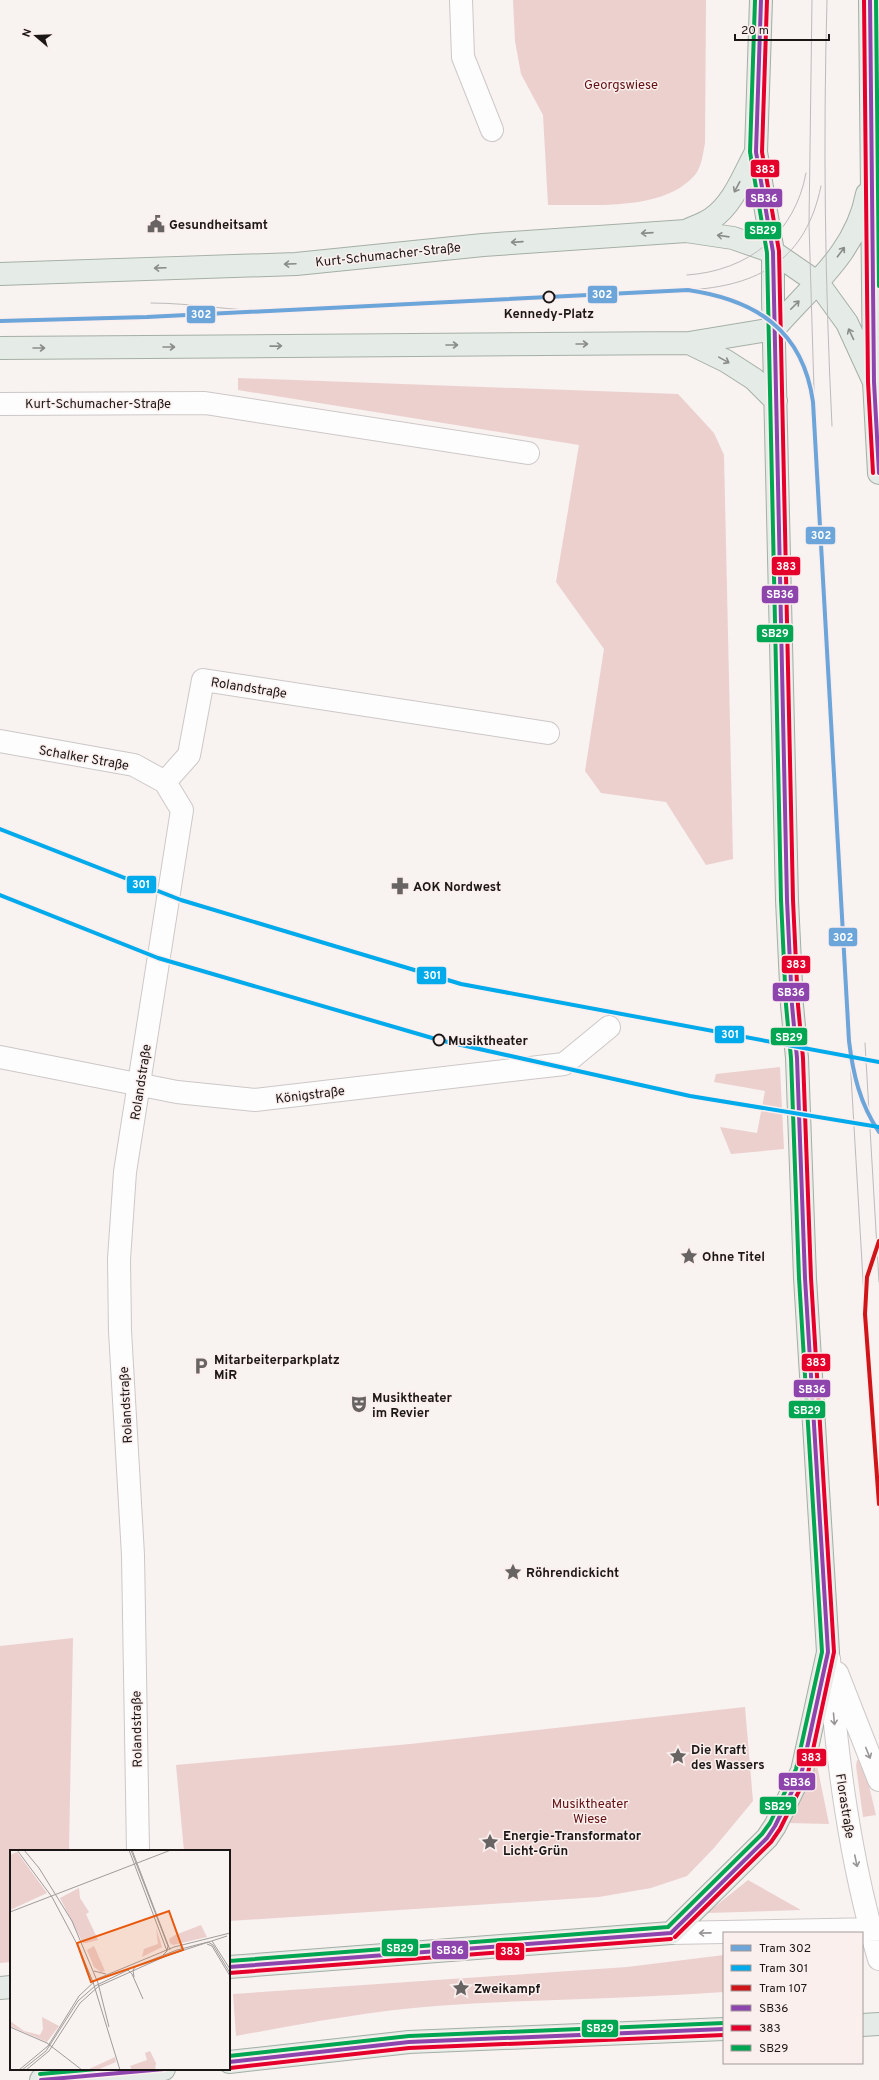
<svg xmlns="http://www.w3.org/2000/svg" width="879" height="2080" viewBox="0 0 879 2080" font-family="Overpass,sans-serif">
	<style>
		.green { fill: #ebd0cd }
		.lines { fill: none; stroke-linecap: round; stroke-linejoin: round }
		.minor-casing { stroke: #ccc8c7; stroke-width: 24 }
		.secondary-casing { stroke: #ccc8c7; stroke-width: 24 }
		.primary-casing { stroke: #a4afa5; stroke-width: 24 }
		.minor { stroke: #fefdfd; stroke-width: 22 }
		.secondary { stroke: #fefdfd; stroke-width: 22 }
		.primary { stroke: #e5ece7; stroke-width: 22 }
		.tram { stroke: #bcbbbb; stroke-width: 1 }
		.bus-1-casing { stroke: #fbefee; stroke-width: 7 }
		.bus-2-casing { stroke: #fbefee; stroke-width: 7 }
		.bus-3-casing { stroke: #fbefee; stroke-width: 7 }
		.bus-1 { stroke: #8e44ad; stroke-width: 4 }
		.bus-2 { stroke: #e4002b; stroke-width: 4 }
		.bus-3 { stroke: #00a651; stroke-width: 4 }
		.tram-1-casing { stroke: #fbefee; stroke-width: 7 }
		.tram-2-casing { stroke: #fbefee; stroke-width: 7 }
		.tram-3-casing { stroke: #fbefee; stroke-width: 7 }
		.tram-1 { stroke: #6ba5d9; stroke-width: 4 }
		.tram-2 { stroke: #01aaeb; stroke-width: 4 }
		.tram-3 { stroke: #d01519; stroke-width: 4 }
		.oneway { stroke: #8a8c89 }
		.oneway2 { stroke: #989695 }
		.stop-dot { fill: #fbefee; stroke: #1b1716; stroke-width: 2 }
		.labels { text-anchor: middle; stroke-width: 3; stroke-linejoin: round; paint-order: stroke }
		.park-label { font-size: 13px; fill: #600e10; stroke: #fbefee }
		.poi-label { font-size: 13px; font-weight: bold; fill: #1b1716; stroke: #fbefee; text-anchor: start }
		.street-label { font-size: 13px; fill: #1b1716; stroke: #fbefee }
		.stop-label { font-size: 13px; font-weight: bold; fill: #1b1716; stroke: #fbefee }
		.inset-road { fill: none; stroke: #a09a99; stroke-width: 1 }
		.view { fill: #e8590c; fill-opacity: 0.15; stroke: #e8590c; stroke-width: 2 }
		.inset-edge { fill: none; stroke: #1b1716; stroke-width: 2 }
		.line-badge { stroke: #fbefee; stroke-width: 1.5 }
		.badge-label { font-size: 11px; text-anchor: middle; font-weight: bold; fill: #fff }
	</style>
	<rect width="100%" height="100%" fill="#f8f2f1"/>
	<path class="green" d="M 513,0 L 706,0 L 705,143 C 703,153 702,166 695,175 C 663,212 592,204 548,205 L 543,115 L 521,74 L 515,41 Z
		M 238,378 L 678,394 L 714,433 L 724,455 L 733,859 L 706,865 L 666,802 L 601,793 L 585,771 L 604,649 L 556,582 L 579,445 L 238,390 Z
		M 780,1067 L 784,1149 L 731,1154 L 720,1127 L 757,1133 L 765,1091 L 714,1082 L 716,1074 Z
		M 73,1638 L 69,1851 L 11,1851 L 11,1962 L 0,1963 L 0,1646 Z
		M 745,1707 L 753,1801 L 714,1848 L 687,1876 L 651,1888 L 599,1897 L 229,1921 L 229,1851 L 184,1851 L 176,1765 L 410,1744 Z
		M 857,1760 L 863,1761 L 876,1815 L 863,1817 L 856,1766 Z
		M 817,1765 L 829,1824 L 789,1823 Z
		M 748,1880 L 801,1910 L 707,1913 Z
		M 724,1955 L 724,1992 C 628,1999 532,1999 436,2006 C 369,2011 302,2024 236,2036 L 233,1994 L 627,1967 Z"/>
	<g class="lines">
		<g class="minor-casing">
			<path id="minor" d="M 461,0 L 463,57 L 492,130
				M 0,404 L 205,403 L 528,453
				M 0,741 L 134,765 L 165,782 L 182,810 L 125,1172 L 119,1259 L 120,1331 L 133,1555 L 138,1851
				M 165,782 L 189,755 L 203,680 L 548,733
				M 0,1057 L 177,1092 L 255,1100 L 564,1064 L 609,1027"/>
		</g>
		<g class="secondary-casing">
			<path id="secondary" d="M 829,1659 C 837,1760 850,1861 879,1959
				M 837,1673 L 879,1780
				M 671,1933 L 879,1929"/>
		</g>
		<g class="primary-casing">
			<path id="primary" d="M 870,0 L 874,382 L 879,473
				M 686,231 C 694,227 704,224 711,219 C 733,205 744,174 756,152
				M 0,274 L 296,264 L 483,245 L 686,231 L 733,238 L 773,252 L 818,283 L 847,323 L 874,382
				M 774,329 C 811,286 856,253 867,194
				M 689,343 L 726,361 L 754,379 L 776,401
				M 0,348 L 689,343 L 774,329
				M 229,1967 L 671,1933 L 767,1838 L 775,1826 L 802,1771 L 828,1652 L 805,1278 L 797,1058 L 792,1005 L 787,900 L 773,300 L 773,252 L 756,152 L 761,0
				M 0,1988 L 11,1987
				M 862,2025 L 879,2024
				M 229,2062 L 409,2042 L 724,2029
				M 41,2080 L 164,2069"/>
		</g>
		<use href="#minor" class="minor"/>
		<use href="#secondary" class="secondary"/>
		<use href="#primary" class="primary"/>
		<path class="tram" d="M 812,0 L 809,224 L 815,423
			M 827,0 C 823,142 825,284 832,426
			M 687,275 C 748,271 795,234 806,173
			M 688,290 C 760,286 806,259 821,186
			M 151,303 C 192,303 232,311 273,311
			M 849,1041 L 865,1314
			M 865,1043 L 879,1282"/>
		<g class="bus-1-casing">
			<path id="bus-1" d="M 870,0 L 874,382 L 879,473
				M 671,1933 L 767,1838 L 775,1826 L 802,1771 L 828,1652 L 805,1278 L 797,1058 L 792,1005 L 787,900 L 773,252 L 756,152 L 761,0
				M 229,1967 L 671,1933
				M 229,2062 L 409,2042 L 724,2029
				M 41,2080 L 164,2069"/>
		</g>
		<g class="bus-2-casing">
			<path id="bus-2" d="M 864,0 L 868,382 L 873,473
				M 675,1937 L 771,1842 L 780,1829 L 808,1773 L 834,1652 L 811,1278 L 803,1058 L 798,1005 L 793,900 L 779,251 L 762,152 L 767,0
				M 229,1973 L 671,1939
				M 230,2068 L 409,2048 L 724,2035"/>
		</g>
		<g class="bus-3-casing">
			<path id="bus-3" d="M 876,0 L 879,286
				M 229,1961 L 668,1927 L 762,1834 L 770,1823 L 796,1769 L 822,1652 L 799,1278 L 791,1058 L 786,1005 L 781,900 L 767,253 L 750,152 L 755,0
				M 229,2056 L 409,2036 L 724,2023
				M 40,2074 L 97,2069"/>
		</g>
		<use href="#bus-1" class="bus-1"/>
		<use href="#bus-2" class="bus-2"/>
		<use href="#bus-3" class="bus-3"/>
		<g class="tram-1-casing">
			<path id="tram-1" d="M 0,321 L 147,317 L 688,290 C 756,300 803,330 813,402 L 849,1041 C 853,1074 860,1104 879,1132"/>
		</g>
		<g class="tram-2-casing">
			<path id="tram-2" d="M 0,829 L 181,900 L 461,984 L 879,1062
				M 0,895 L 158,958 L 439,1040 L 690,1096 L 879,1127"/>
		</g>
		<g class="tram-3-casing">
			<path id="tram-3" d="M 879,1241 L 867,1277 L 865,1314 L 879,1504"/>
		</g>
		<use href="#tram-1" class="tram-1"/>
		<use href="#tram-2" class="tram-2"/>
		<use href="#tram-3" class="tram-3"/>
	</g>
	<defs><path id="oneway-shaft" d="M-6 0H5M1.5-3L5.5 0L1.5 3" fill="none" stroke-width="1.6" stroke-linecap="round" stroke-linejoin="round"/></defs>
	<g class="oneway">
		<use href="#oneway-shaft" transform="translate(737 187) rotate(118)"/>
		<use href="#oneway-shaft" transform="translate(647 233) rotate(176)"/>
		<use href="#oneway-shaft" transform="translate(723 236) rotate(-172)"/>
		<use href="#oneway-shaft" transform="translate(517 242) rotate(176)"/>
		<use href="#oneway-shaft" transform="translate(841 252) rotate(-53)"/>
		<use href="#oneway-shaft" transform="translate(290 264) rotate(178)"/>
		<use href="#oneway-shaft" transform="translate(160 268) rotate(178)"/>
		<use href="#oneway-shaft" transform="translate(795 305) rotate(-45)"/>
		<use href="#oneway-shaft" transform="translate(851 334) rotate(-115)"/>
		<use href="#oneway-shaft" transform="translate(582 344)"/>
		<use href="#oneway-shaft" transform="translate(452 345)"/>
		<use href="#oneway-shaft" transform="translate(276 346) rotate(-1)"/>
		<use href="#oneway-shaft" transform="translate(169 347)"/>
		<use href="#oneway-shaft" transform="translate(39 348)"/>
		<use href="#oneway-shaft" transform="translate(724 360) rotate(29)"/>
	</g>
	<g class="oneway2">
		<use href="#oneway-shaft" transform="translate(834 1719) rotate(85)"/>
		<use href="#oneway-shaft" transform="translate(868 1753) rotate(68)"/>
		<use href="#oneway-shaft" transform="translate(856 1861) rotate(78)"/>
		<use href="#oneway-shaft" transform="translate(705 1933) rotate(179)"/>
	</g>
	<defs>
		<g id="civic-bare" transform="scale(1.38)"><path d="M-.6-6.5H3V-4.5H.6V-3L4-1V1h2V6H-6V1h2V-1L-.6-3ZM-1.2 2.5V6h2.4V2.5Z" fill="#686463" stroke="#fbefee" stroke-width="2.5" paint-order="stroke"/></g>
		<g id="pharmacy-bare" transform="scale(1.38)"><path d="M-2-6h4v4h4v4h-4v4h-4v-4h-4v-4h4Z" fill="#686463" stroke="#fbefee" stroke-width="2.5" paint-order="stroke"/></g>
		<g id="sight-bare" transform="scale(1.38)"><path d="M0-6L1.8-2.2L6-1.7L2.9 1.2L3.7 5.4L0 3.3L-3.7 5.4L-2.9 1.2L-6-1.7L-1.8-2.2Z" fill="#686463" stroke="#fbefee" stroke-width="2.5" paint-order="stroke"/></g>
		<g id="parking-bare" transform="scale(1.38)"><path d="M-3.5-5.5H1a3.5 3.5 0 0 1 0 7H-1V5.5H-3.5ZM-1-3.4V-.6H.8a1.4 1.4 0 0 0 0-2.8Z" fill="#686463" stroke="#fbefee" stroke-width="2.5" paint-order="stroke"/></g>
		<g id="theatre-bare" transform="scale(1.38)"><path d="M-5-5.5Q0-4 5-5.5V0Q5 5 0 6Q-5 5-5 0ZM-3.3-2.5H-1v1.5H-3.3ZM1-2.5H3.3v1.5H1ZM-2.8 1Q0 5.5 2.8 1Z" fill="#686463" stroke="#fbefee" stroke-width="2.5" paint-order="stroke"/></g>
	</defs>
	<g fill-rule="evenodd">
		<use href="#civic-bare" x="156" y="224"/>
		<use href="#pharmacy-bare" x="400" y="886"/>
		<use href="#sight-bare" x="689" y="1256"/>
		<use href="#parking-bare" x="201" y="1366"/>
		<use href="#theatre-bare" x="359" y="1404"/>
		<use href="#sight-bare" x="513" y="1572"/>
		<use href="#sight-bare" x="678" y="1756"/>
		<use href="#sight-bare" x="490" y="1842"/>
		<use href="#sight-bare" x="461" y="1988"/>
	</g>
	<g class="stop-dot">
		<circle cx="549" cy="297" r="5.5"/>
		<circle cx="439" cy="1040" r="5.5"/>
	</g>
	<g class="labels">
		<g class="park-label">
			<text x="621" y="89">Georgswiese</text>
			<text x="590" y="1808">Musiktheater<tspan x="590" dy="15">Wiese</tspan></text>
		</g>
		<g class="poi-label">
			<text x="169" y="229">Gesundheitsamt</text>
			<text x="413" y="891">AOK Nordwest</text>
			<text x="702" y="1261">Ohne Titel</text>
			<text x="214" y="1364">Mitarbeiterparkplatz<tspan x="214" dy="15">MiR</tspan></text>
			<text x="372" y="1402">Musiktheater<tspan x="372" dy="15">im Revier</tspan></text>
			<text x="526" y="1577">Röhrendickicht</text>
			<text x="691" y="1754">Die Kraft<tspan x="691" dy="15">des Wassers</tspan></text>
			<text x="503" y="1840">Energie-Transformator<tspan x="503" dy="15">Licht-Grün</tspan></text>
			<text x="474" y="1993">Zweikampf</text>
		</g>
		<g class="street-label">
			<text transform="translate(388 254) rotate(-6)" y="5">Kurt-Schumacher-Straße</text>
			<text x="98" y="408">Kurt-Schumacher-Straße</text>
			<text transform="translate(249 687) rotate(9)" y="5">Rolandstraße</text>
			<text transform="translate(84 757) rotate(10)" y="5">Schalker Straße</text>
			<text transform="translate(140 1082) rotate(-81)" y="5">Rolandstraße</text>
			<text transform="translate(310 1094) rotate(-7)" y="5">Königstraße</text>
			<text transform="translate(125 1405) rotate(-93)" y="5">Rolandstraße</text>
			<text transform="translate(136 1729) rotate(-91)" y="5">Rolandstraße</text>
			<text transform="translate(846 1806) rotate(81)" y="5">Florastraße</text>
		</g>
		<g class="stop-label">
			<text x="549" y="318">Kennedy-Platz</text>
			<text x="448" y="1045" text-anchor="start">Musiktheater</text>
		</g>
	</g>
	<g transform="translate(10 1850)">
		<rect width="220" height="220" fill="#f8f2f1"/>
		<path d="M 7,2 L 37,43 L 0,60 L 0,5 ZM 69,38 L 70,48 L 79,62 L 76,64 L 88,90 L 76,93 L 73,93 L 50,48 ZM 191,75 L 197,87 L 163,95 L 160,93 L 159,89 L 165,85 ZM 146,78 L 152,97 L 132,107 L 134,99 L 148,94 ZM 84,96 L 95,121 L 91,122 L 84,117 L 77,100 ZM 32,167 L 49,176 L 37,192 L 0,176 L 0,171 L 14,181 L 30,185 L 33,179 ZM 140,201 L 146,213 L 145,220 L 122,220 L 120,216 L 137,210 L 135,203 ZM 105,207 L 106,212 L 87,220 L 77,220 Z" fill="#ebd0cd"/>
		<path class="inset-road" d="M 7,0 L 42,47 L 68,96 L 83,132 L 110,220M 14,0 L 29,18 L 62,71 L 88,133 L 99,177M 119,0 L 157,101M 121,0 L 158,96 L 157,101 L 153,105M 122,0 L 160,100M 0,62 L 161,0M 202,91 L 220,119M 197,94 L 202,96 L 220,126M 84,121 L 96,124M 124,127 L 123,120 L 126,116 L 167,100 L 198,92 L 203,95 L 220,123M 0,177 L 37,193 L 72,220M 9,220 L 38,196 L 69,146 L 87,129 L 164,97 L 220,83M 12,220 L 36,201 L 68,151 L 85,136 L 118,120 L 122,124 L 133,149M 16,220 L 39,201 L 70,153 L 89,136 L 156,106 L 217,86"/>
		<path class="view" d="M 159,61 L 173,100 L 81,132 L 67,93 Z"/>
		<rect width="220" height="220" class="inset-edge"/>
	</g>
	<g class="line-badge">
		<rect x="750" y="159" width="30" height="19" rx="4" fill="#e4002b"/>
		<rect x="745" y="188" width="38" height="20" rx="4" fill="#8e44ad"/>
		<rect x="744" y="221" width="38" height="19" rx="4" fill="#00a651"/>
		<rect x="587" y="285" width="31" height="19" rx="4" fill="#6ba5d9"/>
		<rect x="186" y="305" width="30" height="19" rx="4" fill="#6ba5d9"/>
		<rect x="805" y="526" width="31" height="19" rx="4" fill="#6ba5d9"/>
		<rect x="771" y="556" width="30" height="20" rx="4" fill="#e4002b"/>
		<rect x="761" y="585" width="38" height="19" rx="4" fill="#8e44ad"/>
		<rect x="756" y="624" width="38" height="19" rx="4" fill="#00a651"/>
		<rect x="126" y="875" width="31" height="19" rx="4" fill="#01aaeb"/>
		<rect x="828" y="927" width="30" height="20" rx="4" fill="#6ba5d9"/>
		<rect x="781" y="955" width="30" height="19" rx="4" fill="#e4002b"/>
		<rect x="416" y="966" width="31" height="19" rx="4" fill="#01aaeb"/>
		<rect x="772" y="982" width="38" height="20" rx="4" fill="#8e44ad"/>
		<rect x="714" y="1025" width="31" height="19" rx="4" fill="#01aaeb"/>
		<rect x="770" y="1027" width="38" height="19" rx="4" fill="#00a651"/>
		<rect x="801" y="1353" width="30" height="19" rx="4" fill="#e4002b"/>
		<rect x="793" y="1379" width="38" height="19" rx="4" fill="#8e44ad"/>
		<rect x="788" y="1400" width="38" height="19" rx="4" fill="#00a651"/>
		<rect x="796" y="1748" width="31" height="19" rx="4" fill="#e4002b"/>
		<rect x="778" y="1772" width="38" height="19" rx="4" fill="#8e44ad"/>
		<rect x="759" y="1796" width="38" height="19" rx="4" fill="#00a651"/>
		<rect x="381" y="1938" width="38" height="19" rx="4" fill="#00a651"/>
		<rect x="431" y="1940" width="38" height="20" rx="4" fill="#8e44ad"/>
		<rect x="495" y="1942" width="30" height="19" rx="4" fill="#e4002b"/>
		<rect x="581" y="2019" width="38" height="19" rx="4" fill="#00a651"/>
	</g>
	<g class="badge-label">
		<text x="765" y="173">383</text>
		<text x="764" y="202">SB36</text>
		<text x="763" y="234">SB29</text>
		<text x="602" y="298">302</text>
		<text x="201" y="318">302</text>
		<text x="821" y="539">302</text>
		<text x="786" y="570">383</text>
		<text x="780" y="598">SB36</text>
		<text x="775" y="637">SB29</text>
		<text x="141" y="888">301</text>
		<text x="843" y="941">302</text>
		<text x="796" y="968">383</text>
		<text x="432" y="979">301</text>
		<text x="791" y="996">SB36</text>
		<text x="730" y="1038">301</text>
		<text x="789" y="1041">SB29</text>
		<text x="816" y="1366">383</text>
		<text x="812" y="1393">SB36</text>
		<text x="807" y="1414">SB29</text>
		<text x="811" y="1761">383</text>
		<text x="797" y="1786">SB36</text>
		<text x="778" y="1810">SB29</text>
		<text x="400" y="1952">SB29</text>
		<text x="450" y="1954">SB36</text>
		<text x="510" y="1955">383</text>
		<text x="600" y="2032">SB29</text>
	</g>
	<rect x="723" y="1932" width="140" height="132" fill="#fbefee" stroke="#a19998"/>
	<rect x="731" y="1945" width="20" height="6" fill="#6ba5d9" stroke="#a19998"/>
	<text x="759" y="1952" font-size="12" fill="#1b1716">Tram 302</text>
	<rect x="731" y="1965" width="20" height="6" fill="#01aaeb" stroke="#a19998"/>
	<text x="759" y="1972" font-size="12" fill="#1b1716">Tram 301</text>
	<rect x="731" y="1985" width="20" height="6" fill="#d01519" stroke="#a19998"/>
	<text x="759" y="1992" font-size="12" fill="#1b1716">Tram 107</text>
	<rect x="731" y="2005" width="20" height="6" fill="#8e44ad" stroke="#a19998"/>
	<text x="759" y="2012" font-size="12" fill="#1b1716">SB36</text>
	<rect x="731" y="2025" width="20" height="6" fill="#e4002b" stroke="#a19998"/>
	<text x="759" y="2032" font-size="12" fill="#1b1716">383</text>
	<rect x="731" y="2045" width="20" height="6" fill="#00a651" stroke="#a19998"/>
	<text x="759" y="2052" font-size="12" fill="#1b1716">SB29</text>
	<g transform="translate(36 36) rotate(289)" stroke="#fbefee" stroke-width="3" paint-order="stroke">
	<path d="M0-3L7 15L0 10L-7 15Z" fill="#1b1716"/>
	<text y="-6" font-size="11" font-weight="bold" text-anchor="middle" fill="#1b1716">N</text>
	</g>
	<path d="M735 34v6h94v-6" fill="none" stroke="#1b1716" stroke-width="2"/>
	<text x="741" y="34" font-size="12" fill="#1b1716" stroke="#fbefee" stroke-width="3" paint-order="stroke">20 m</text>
</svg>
